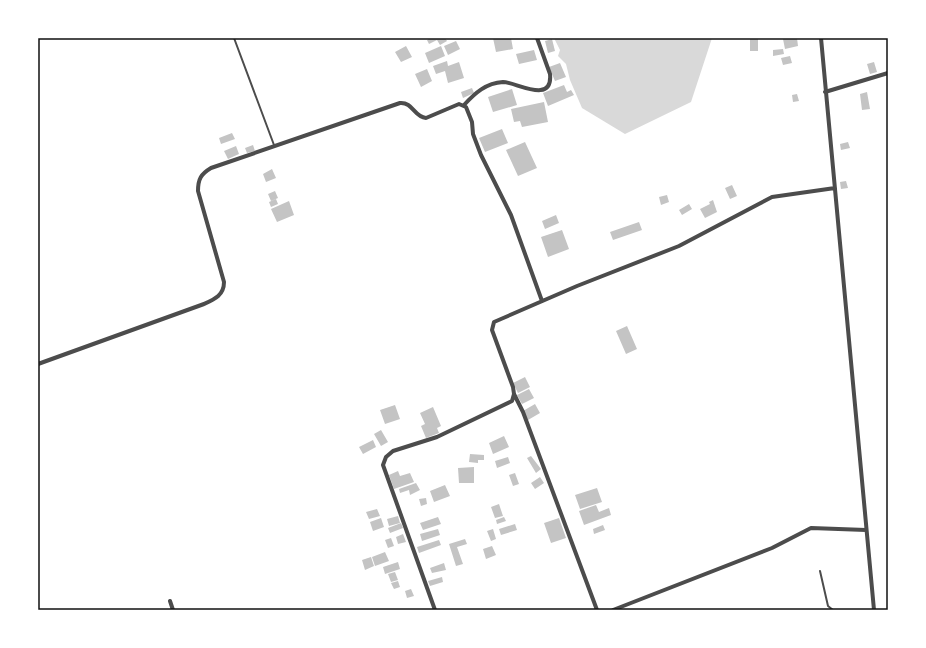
<svg xmlns="http://www.w3.org/2000/svg" width="926" height="648" viewBox="0 0 926 648" font-family="Lato,sans-serif">
	<style>
		.water { fill: #d9d9d9 }
		.building { fill: #c4c4c4 }
		.lines { fill: none; stroke-linecap: round; stroke-linejoin: round }
		.service { stroke: #4c4c4c; stroke-width: 2 }
		.minor { stroke: #4c4c4c; stroke-width: 4 }
		.neatline { fill: none; stroke: #111; stroke-width: 1.5 }
	</style>
	<rect width="100%" height="100%" fill="#fff"/>
	<path class="water" d="M 554,38 L 712,38 L 691,102 L 625,134 L 582,108 L 570,80 L 566,64 L 558,56 L 560,50 Z"/>
	<path class="building" d="M 431,38 L 445,38 L 447,41 L 440,45 L 437,40 L 429,44 L 427,40 Z
		M 493,38 L 511,38 L 513,49 L 496,52 Z
		M 750,38 L 758,38 L 758,51 L 750,51 Z
		M 789,38 L 797,38 L 798,46 L 785,49 L 783,39 Z
		M 552,39 L 555,51 L 548,53 L 545,41 Z
		M 456,41 L 460,49 L 448,55 L 444,46 Z
		M 406,46 L 412,57 L 401,62 L 395,52 Z
		M 441,46 L 445,56 L 429,63 L 425,53 Z
		M 783,49 L 784,54 L 773,56 L 773,50 Z
		M 534,50 L 537,60 L 519,64 L 516,54 Z
		M 790,56 L 792,63 L 783,65 L 781,58 Z
		M 447,61 L 448,66 L 459,62 L 464,78 L 448,83 L 445,71 L 436,74 L 433,66 Z
		M 874,62 L 877,72 L 870,74 L 867,64 Z
		M 560,63 L 566,77 L 555,81 L 549,67 Z
		M 427,69 L 432,81 L 421,87 L 415,74 Z
		M 564,85 L 567,92 L 571,90 L 574,95 L 548,106 L 543,93 Z
		M 472,88 L 474,93 L 463,98 L 461,92 Z
		M 512,89 L 517,105 L 493,112 L 488,97 Z
		M 867,92 L 870,109 L 862,110 L 860,94 Z
		M 797,94 L 799,101 L 793,102 L 792,95 Z
		M 544,102 L 548,122 L 522,127 L 520,121 L 514,122 L 511,109 Z
		M 502,129 L 508,143 L 485,152 L 479,138 Z
		M 232,133 L 235,139 L 221,144 L 219,138 Z
		M 525,142 L 537,168 L 518,176 L 506,150 Z
		M 848,142 L 850,148 L 841,150 L 840,144 Z
		M 253,145 L 255,151 L 247,153 L 245,148 Z
		M 236,146 L 239,154 L 228,159 L 224,151 Z
		M 272,169 L 276,178 L 266,182 L 263,174 Z
		M 846,181 L 848,188 L 841,189 L 840,182 Z
		M 732,185 L 737,196 L 730,199 L 725,188 Z
		M 275,191 L 278,198 L 271,201 L 268,194 Z
		M 667,195 L 669,202 L 661,205 L 659,197 Z
		M 276,199 L 278,204 L 271,207 L 269,202 Z
		M 713,200 L 717,212 L 705,218 L 700,209 L 710,204 L 709,202 Z
		M 289,201 L 294,215 L 277,222 L 271,209 Z
		M 689,204 L 692,209 L 682,215 L 679,210 Z
		M 556,215 L 559,223 L 545,229 L 542,221 Z
		M 639,222 L 642,230 L 613,240 L 610,232 Z
		M 562,230 L 569,249 L 548,257 L 541,237 Z
		M 627,326 L 637,349 L 626,354 L 616,331 Z
		M 525,377 L 530,387 L 518,393 L 513,383 Z
		M 529,389 L 534,398 L 522,404 L 517,395 Z
		M 535,404 L 540,413 L 528,420 L 523,411 Z
		M 395,405 L 400,419 L 385,424 L 380,410 Z
		M 433,407 L 441,426 L 437,428 L 439,433 L 426,438 L 421,426 L 425,424 L 420,413 Z
		M 381,430 L 388,442 L 381,446 L 374,434 Z
		M 504,436 L 509,447 L 493,454 L 489,443 Z
		M 373,440 L 376,447 L 363,454 L 359,447 Z
		M 470,454 L 484,455 L 484,460 L 478,460 L 478,463 L 469,462 Z
		M 531,456 L 541,469 L 536,473 L 527,458 Z
		M 508,457 L 510,463 L 497,468 L 495,461 Z
		M 474,467 L 474,483 L 459,483 L 458,468 Z
		M 398,471 L 400,476 L 410,473 L 414,482 L 394,489 L 389,475 Z
		M 515,473 L 519,484 L 513,486 L 509,475 Z
		M 540,477 L 544,483 L 535,489 L 531,483 Z
		M 416,483 L 420,490 L 410,495 L 409,490 L 400,493 L 399,489 Z
		M 445,485 L 450,496 L 434,502 L 430,491 Z
		M 597,488 L 602,502 L 580,509 L 575,495 Z
		M 426,498 L 427,504 L 421,506 L 419,499 Z
		M 499,504 L 503,516 L 495,518 L 491,507 Z
		M 596,505 L 599,512 L 609,508 L 611,515 L 584,525 L 579,511 Z
		M 377,509 L 380,516 L 369,519 L 366,512 Z
		M 398,516 L 400,523 L 389,526 L 387,519 Z
		M 438,517 L 441,524 L 423,530 L 420,523 Z
		M 504,517 L 506,521 L 497,524 L 496,520 Z
		M 381,518 L 384,527 L 373,531 L 370,522 Z
		M 559,518 L 566,538 L 551,543 L 544,523 Z
		M 401,523 L 403,528 L 390,533 L 388,528 Z
		M 515,524 L 517,530 L 501,535 L 499,529 Z
		M 603,525 L 605,530 L 594,534 L 593,529 Z
		M 438,529 L 440,535 L 422,541 L 420,534 Z
		M 493,529 L 496,539 L 491,541 L 487,531 Z
		M 403,534 L 406,542 L 398,544 L 396,537 Z
		M 391,538 L 394,546 L 388,548 L 385,540 Z
		M 465,539 L 467,544 L 457,547 L 463,564 L 456,566 L 449,544 Z
		M 439,540 L 441,545 L 419,553 L 417,547 Z
		M 492,546 L 496,555 L 486,559 L 483,549 Z
		M 385,552 L 389,561 L 375,566 L 372,557 Z
		M 371,557 L 374,566 L 365,570 L 362,560 Z
		M 398,562 L 400,569 L 385,574 L 383,567 Z
		M 444,563 L 446,570 L 432,573 L 430,568 Z
		M 395,572 L 398,580 L 391,582 L 388,574 Z
		M 442,577 L 443,582 L 430,586 L 428,581 Z
		M 398,581 L 400,587 L 394,589 L 391,583 Z
		M 411,589 L 414,596 L 407,598 L 405,591 Z"/>
	<g class="lines">
		<path class="service" d="M 234,38 L 274,145
			M 820,571 L 828,606 L 833,610"/>
		<path class="minor" d="M 821,38 L 874,610
			M 825,92 L 888,73
			M 464,105 C 475,93 486,83 503,82 C 516,82 553,105 550,74 L 537,38
			M 38,364 L 204,304 C 215,299 224,295 224,282 L 198,191 C 198,179 201,174 211,168 L 400,103 C 413,102 414,117 426,118 L 459,104 L 466,107 L 472,122 L 473,134 L 481,155 L 511,215 L 542,301
			M 514,394 L 523,412 L 597,610
			M 170,601 L 173,610
			M 435,610 L 383,465 L 386,457 L 393,451 L 437,437 L 512,401 L 514,394 L 513,387 L 492,330 L 494,322 L 577,286 L 679,246 L 772,197 L 835,188
			M 613,610 L 772,548 L 811,528 L 866,530"/>
	</g>
	<rect width="926" height="648" fill="none" stroke="#ffffff" stroke-width="78"/>
	<rect x="39" y="39" width="848" height="570" class="neatline"/>
</svg>
